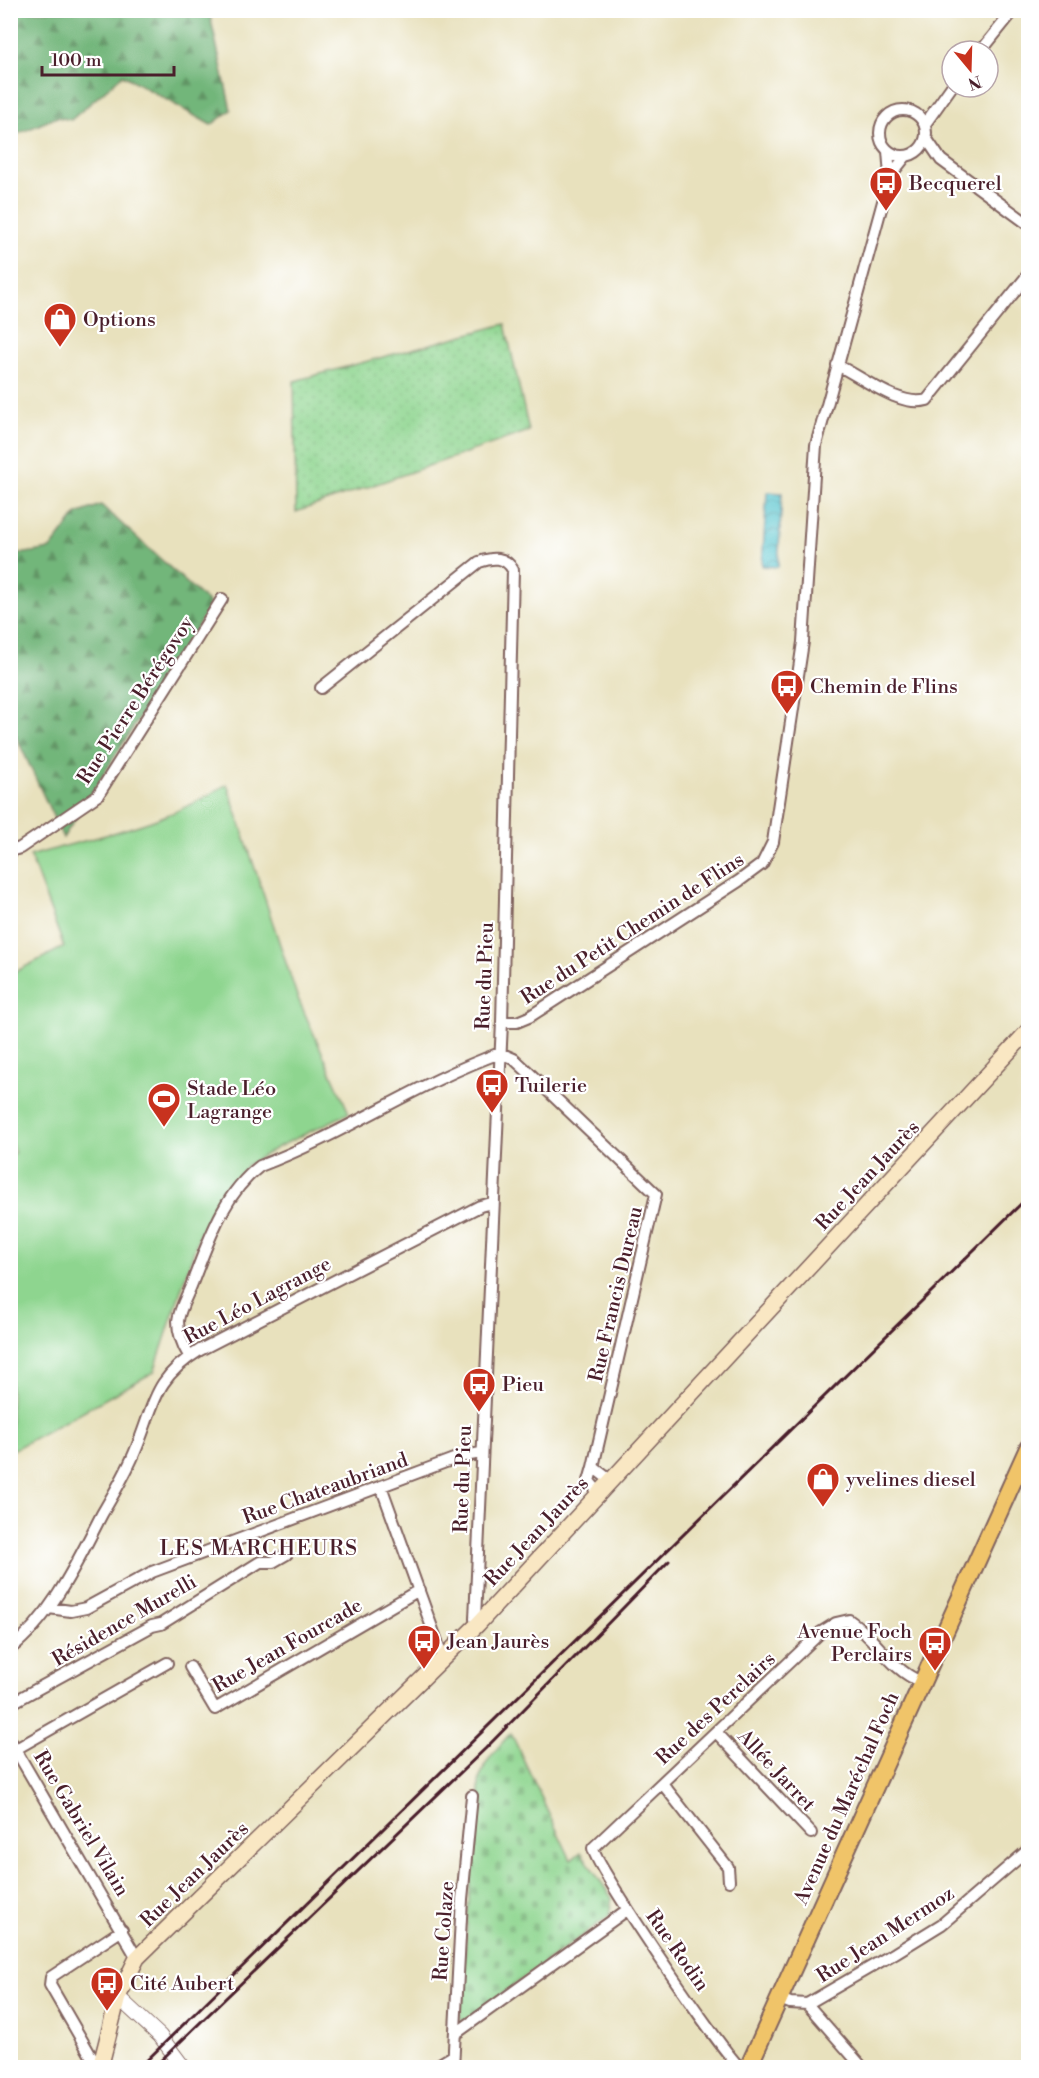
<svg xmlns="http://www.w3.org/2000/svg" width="1039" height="2078" viewBox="0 0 1039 2078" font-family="'Libre Bodoni',serif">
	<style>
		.green { fill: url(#green-dots); stroke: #6c7a5d; stroke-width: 1.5 }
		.forest { fill: url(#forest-firs); stroke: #5e6a52; stroke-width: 1.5 }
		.cemetery { fill: url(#cemetery-stones); stroke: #6c7a5d; stroke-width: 1.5 }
		.pitch { fill: #8ed58f; stroke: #6c7a5d; stroke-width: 1.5 }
		.water { fill: url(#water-waves); stroke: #50727c; stroke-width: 1.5 }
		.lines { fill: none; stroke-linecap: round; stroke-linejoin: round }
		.minor-casing { stroke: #81635e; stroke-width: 14 }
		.tertiary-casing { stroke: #81635e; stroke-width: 16 }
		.secondary-casing { stroke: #81635e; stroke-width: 18 }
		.primary-casing { stroke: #81635e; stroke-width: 20 }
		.minor { stroke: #fff; stroke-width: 10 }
		.tertiary { stroke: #fff; stroke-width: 14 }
		.secondary { stroke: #f9e7c3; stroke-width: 15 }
		.primary { stroke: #f0c469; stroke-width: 16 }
		.rail { stroke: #4a1f2b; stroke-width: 3 }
		.labels { text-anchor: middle; stroke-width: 4.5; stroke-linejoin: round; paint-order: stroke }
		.poi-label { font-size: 20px; fill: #4a1f2b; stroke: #fff; text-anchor: start }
		.street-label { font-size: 20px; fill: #4a1f2b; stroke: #fff }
		.neighbourhood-label { font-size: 21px; letter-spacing: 1.5px; fill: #4a1f2b; stroke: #fff }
	</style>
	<defs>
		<pattern id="green-dots" width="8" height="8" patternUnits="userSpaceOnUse" patternTransform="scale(1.5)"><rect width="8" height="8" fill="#8ed58f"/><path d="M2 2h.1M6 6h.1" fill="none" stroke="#7cb67c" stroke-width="1.8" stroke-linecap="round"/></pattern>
		<pattern id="forest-firs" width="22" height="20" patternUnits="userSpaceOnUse" patternTransform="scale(1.5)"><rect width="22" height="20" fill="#72b67a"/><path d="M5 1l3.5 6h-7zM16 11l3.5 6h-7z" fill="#609364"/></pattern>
		<pattern id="cemetery-stones" width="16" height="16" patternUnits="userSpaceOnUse" patternTransform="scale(1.5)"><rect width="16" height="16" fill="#8ed58f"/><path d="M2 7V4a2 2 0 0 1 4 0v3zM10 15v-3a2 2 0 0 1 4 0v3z" fill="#7cb67c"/></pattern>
		<pattern id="water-waves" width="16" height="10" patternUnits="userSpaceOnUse" patternTransform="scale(1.5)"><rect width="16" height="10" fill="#57c5ce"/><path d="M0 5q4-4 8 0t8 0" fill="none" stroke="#4a9fa7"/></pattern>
	</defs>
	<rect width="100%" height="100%" fill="#fff"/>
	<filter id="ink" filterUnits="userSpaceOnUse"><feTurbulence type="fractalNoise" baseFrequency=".0167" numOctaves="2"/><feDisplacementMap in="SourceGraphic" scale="12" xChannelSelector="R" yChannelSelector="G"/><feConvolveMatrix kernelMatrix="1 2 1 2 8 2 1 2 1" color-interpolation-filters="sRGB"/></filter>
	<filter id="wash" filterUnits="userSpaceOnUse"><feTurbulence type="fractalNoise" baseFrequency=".008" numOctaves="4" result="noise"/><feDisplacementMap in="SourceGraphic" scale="24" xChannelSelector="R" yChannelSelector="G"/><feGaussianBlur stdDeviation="1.35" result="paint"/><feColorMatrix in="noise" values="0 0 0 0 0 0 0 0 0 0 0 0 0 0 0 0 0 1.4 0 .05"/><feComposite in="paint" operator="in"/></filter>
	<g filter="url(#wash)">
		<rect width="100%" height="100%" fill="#e8e1bd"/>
		<path class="green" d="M 505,324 L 529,431 L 296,512 L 294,381 Z"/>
		<path class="forest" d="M 10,11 L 209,11 L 231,110 L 211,125 L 123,75 L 71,120 L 57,117 L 15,135 L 10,132 Z
			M 101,505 L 211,605 L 63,838 L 11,725 L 10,551 L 20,554 L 50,549 L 77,514 Z"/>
		<path class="cemetery" d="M 511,1733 L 571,1860 L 581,1852 L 612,1898 L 609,1916 L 463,2022 L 460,2018 L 476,1806 L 483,1802 C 469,1777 494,1751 511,1733 Z"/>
		<path class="pitch" d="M 227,784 L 297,996 L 349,1113 L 278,1147 L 247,1165 L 200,1232 L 154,1372 L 11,1451 L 10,1155 L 15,1153 L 11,1143 L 11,974 L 64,947 L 30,856 C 97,836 168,824 227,784 Z"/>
		<path class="water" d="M 767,492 L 782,493 L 778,567 L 762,566 Z"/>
	</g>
	<g filter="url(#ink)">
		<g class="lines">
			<g class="minor-casing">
				<path id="minor" d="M 1027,10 L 1028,12
					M 981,51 L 1014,10
					M880 133a23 23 0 1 1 46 0a23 23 0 1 1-46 0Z
					M 925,124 L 952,86
					M 926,138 L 941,160 L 1028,224
					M 890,176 L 906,156
					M 837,365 C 862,377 900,408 927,400 L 1028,275
					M 321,688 L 479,562 C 493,557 505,556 513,570 L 502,1022 L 475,1619 L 478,1624
					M 10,851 L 20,848 L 98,795 L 222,599
					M 502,1022 L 517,1022 L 529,1017 L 739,881 L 762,864 L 773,842 L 803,642 L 816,445 L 890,176 L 888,151
					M 189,1356 C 183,1346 178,1334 178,1321 C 179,1310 187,1296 191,1286 C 208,1243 222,1195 260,1166 C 343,1135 417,1083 500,1053 L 514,1059 L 526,1070 L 656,1194 L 593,1467
					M 381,1486 L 443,1658
					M 600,1494 L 589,1481 L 593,1467 L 611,1481
					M 49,1608 L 71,1611 L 86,1608 L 152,1572 L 459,1457 L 481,1453
					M 10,1649 C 53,1615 77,1562 102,1514 C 113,1495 125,1475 134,1454 C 155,1406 151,1380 200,1350 L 480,1206 L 492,1203
					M 190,1667 L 215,1709 L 419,1590
					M 10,1704 L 152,1626 L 161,1624 L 260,1562 L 273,1562 L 287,1554
					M 716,1732 L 811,1833
					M 10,1740 L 137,1958
					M 16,1749 L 167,1663
					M 662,1783 L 728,1867 L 729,1881
					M 780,1999 L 790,2003 L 807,2004 L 895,1953 L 942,1924 L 1028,1850
					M 807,2004 L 863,2068
					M 455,2034 L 627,1910
					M 98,2068 L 50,1985 L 51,1977 L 122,1930
					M 433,2068 L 453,2056
					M 453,2068 L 462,1899 L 472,1796
					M 741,2068 C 727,2060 593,1863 593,1848 L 820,1633 L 836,1623 L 849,1620 C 878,1639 888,1668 921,1682"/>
			</g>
			<g class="tertiary-casing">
				<path id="tertiary" d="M 118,1997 L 160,2036 L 184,2068"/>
			</g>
			<g class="secondary-casing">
				<path id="secondary" d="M 100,2068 L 118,1997 L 137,1958 L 478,1624 L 1028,1031"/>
			</g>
			<g class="primary-casing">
				<path id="primary" d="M 748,2068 L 1028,1448"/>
			</g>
			<use href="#minor" class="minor"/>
			<use href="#tertiary" class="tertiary"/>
			<use href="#secondary" class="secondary"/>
			<use href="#primary" class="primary"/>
			<path class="rail" d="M 139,2068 L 1028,1197
				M 153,2068 L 486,1748 L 669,1561"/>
		</g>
	</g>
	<defs>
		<g id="bus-pin" transform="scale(1.725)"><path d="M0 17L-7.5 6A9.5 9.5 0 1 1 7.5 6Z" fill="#c8321e" stroke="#fff"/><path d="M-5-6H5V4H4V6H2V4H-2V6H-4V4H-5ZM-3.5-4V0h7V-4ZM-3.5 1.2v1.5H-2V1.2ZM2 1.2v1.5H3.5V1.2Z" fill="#fff"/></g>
		<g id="shop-pin" transform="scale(1.725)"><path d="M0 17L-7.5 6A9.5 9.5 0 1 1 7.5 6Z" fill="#c8321e" stroke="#fff"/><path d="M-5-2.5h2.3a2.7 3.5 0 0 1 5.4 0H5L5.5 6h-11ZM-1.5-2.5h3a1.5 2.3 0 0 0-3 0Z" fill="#fff"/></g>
		<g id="stadium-pin" transform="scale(1.725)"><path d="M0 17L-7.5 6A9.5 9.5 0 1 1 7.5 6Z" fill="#c8321e" stroke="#fff"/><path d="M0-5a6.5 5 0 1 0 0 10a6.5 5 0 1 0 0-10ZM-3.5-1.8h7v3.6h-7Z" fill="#fff"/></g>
	</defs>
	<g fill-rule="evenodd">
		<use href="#bus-pin" x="886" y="183"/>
		<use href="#shop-pin" x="60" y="319"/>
		<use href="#bus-pin" x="787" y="686"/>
		<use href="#bus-pin" x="492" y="1085"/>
		<use href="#stadium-pin" x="164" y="1099"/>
		<use href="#bus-pin" x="479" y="1384"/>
		<use href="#shop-pin" x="823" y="1479"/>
		<use href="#bus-pin" x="424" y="1641"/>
		<use href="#bus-pin" x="935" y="1643"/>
		<use href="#bus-pin" x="107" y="1983"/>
	</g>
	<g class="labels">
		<g class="poi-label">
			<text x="909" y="190">Becquerel</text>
			<text x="83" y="326">Options</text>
			<text x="810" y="693">Chemin de Flins</text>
			<text x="515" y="1092">Tuilerie</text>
			<text x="187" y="1095">Stade Léo<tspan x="187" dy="23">Lagrange</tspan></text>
			<text x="502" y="1391">Pieu</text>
			<text x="846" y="1486">yvelines diesel</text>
			<text x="912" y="1638" text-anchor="end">Avenue Foch<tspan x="912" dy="23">Perclairs</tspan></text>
			<text x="447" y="1648">Jean Jaurès</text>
			<text x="130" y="1990">Cité Aubert</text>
		</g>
		<g class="street-label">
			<text transform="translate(135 700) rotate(-57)" y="7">Rue Pierre Bérégovoy</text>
			<text transform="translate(632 928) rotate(-33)" y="7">Rue du Petit Chemin de Flins</text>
			<text transform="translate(484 976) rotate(-88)" y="7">Rue du Pieu</text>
			<text transform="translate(867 1175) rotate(-47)" y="7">Rue Jean Jaurès</text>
			<text transform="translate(615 1294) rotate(-77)" y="7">Rue Francis Dureau</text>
			<text transform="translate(257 1300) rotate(-28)" y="7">Rue Léo Lagrange</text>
			<text transform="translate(462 1479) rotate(-88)" y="7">Rue du Pieu</text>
			<text transform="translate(325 1488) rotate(-20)" y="7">Rue Chateaubriand</text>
			<text transform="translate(536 1531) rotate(-47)" y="7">Rue Jean Jaurès</text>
			<text transform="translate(124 1620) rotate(-30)" y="7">Résidence Murelli</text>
			<text transform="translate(287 1645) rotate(-30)" y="7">Rue Jean Fourcade</text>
			<text transform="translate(715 1708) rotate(-43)" y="7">Rue des Perclairs</text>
			<text transform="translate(777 1770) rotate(47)" y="7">Allée Jarret</text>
			<text transform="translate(846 1798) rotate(-66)" y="7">Avenue du Maréchal Foch</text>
			<text transform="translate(82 1823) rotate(59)" y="7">Rue Gabriel Vilain</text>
			<text transform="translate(194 1874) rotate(-44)" y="7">Rue Jean Jaurès</text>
			<text transform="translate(443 1931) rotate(-86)" y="7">Rue Colaze</text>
			<text transform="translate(885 1934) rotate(-33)" y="7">Rue Jean Mermoz</text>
			<text transform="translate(678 1950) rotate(55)" y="7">Rue Rodin</text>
		</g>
		<g class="neighbourhood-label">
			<text x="259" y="1555">LES MARCHEURS</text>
		</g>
	</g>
	<rect width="1039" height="2078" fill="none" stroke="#fff" stroke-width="36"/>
	<g transform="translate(970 69) rotate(161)"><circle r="28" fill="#ffffff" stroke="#b7a5aa" stroke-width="1.5"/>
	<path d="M0-4.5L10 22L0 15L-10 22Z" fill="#c8321e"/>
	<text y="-9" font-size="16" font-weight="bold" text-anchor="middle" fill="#4a1f2b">N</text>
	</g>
	<path d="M42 66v9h132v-9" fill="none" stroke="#4a1f2b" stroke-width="3"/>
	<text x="51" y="66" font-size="18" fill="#4a1f2b" stroke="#ffffff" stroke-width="4.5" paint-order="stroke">100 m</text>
</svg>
